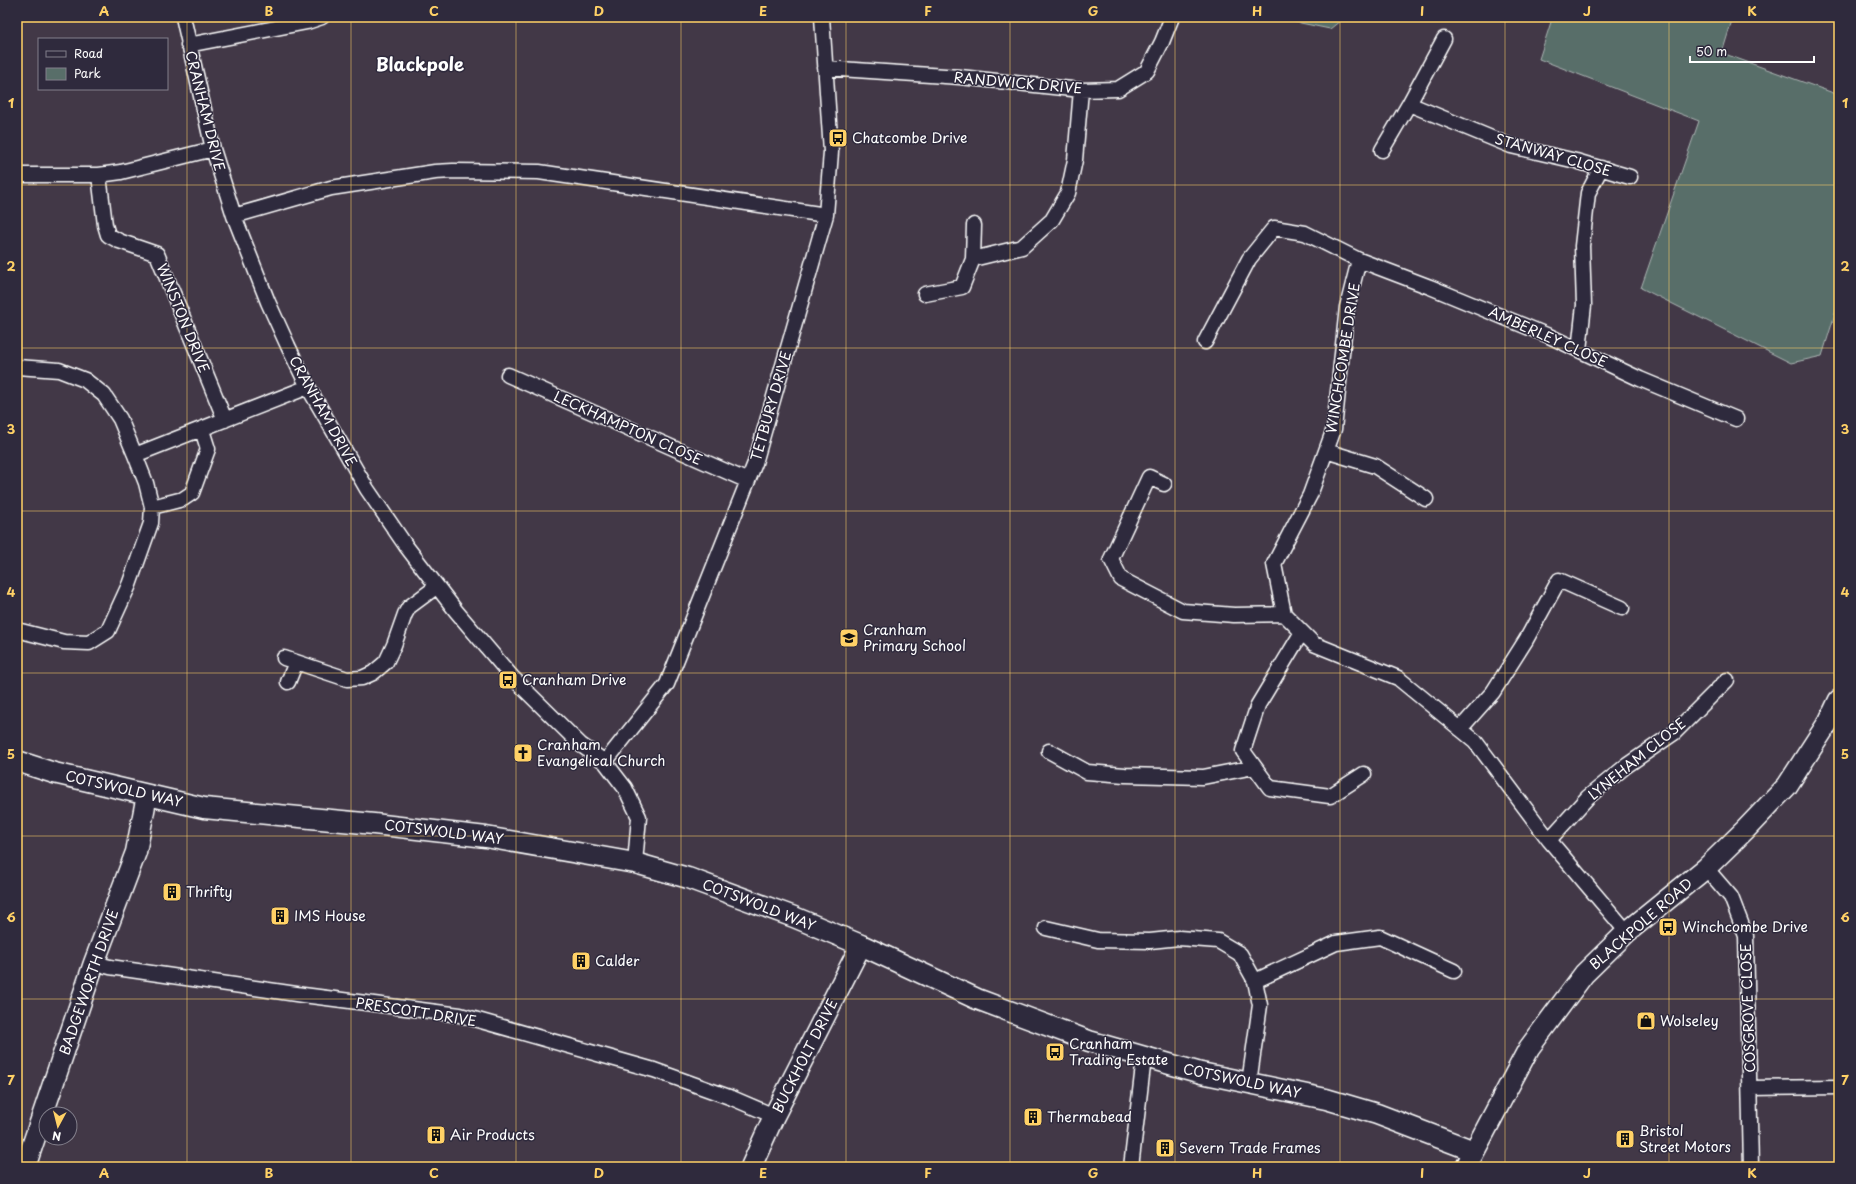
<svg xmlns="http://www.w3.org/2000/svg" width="1856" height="1184" viewBox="0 0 1856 1184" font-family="'Playpen Sans',sans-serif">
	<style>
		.green { fill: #586e69; stroke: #acb6b4 }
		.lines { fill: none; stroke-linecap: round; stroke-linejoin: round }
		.street-casing { stroke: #fff; stroke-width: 17 }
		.secondary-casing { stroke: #fff; stroke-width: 23 }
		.street { stroke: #2f2a3d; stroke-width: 14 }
		.secondary { stroke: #2f2a3d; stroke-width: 20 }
		.grid { fill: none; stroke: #ffd166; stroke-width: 1; stroke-opacity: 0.55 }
		.labels { text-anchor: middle; stroke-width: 3; stroke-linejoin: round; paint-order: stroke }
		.street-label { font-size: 14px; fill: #fff; stroke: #2f2a3d }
		.poi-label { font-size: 14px; fill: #fff; stroke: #2f2a3d; text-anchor: start }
		.district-label { font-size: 18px; font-weight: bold; fill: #fff; stroke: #2f2a3d }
		.neatline { fill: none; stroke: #ffd166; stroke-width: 1.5 }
		.grid-label { font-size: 13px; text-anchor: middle; font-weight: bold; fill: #ffd166 }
	</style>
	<rect width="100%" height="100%" fill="#423847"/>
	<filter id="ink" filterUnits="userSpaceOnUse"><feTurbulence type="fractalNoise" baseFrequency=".025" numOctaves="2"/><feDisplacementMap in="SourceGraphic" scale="8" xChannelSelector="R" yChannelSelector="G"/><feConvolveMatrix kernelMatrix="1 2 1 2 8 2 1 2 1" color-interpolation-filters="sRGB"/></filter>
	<g filter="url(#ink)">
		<path class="green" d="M 1286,17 L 1345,17 L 1330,29 L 1286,20 Z
			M 1547,17 L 1733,17 L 1722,53 L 1839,95 L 1839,301 L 1822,356 L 1791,363 L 1641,288 L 1699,121 L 1539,59 L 1552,19 Z"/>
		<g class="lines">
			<g class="street-casing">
				<path id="street" d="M 183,17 L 213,149 L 234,216 L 268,302 L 288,346 L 308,387 L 367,489 L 406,546 L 456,611 L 512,677 L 581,745 L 605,762 L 625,788 L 639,817 L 635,863
					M 188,45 L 307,22 L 322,17
					M 825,68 L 960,77 L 1081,90 L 1118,89 L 1147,71 L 1162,42 L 1172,17
					M 1409,104 L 1511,146 L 1576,161 L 1630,177
					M 1382,150 L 1409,104 L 1444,39
					M 17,175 L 99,175 L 121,172 L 213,149
					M 99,175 L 105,225 L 108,235 L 119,241 L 157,254 L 225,420
					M 234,216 L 331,188 L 435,172 L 453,171 L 539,172 L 826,215
					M 973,259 L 1022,247 L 1052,220 L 1068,193 L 1075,160 L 1081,90
					M 1359,260 L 1347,307 L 1334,429 L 1310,495 L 1274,564 L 1284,614 L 1314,644 L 1398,678 L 1475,741 L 1549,840 L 1627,932
					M 925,294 L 962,287 L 973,259 L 974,225
					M 1205,342 L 1249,259 L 1274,228 L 1305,233 L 1359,260 L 1430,287 L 1549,336 L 1640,379 L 1736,419
					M 1579,350 L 1584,305 L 1582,246 L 1588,193 L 1601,168
					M 17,367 L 59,370 L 85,380 L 104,395 L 120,419 L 135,455 L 146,483 L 152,507 L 151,523 L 129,585 L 108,631 L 89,643 L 64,642 L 17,630
					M 508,375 L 748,481
					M 1326,451 L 1375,466 L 1426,499
					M 135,455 L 308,387
					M 1164,484 L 1149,477 L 1111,559 L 1121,579 L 1183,611 L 1234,615 L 1284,614
					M 152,507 L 183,499 L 192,493 L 208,449 L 202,430
					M 1302,632 L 1258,705 L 1243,751 L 1270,788 L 1330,796 L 1364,774
					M 284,658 L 347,679 L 362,678 L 373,673 L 386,662 L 394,645 L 405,614 L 409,607 L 436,587
					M 288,682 L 296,662
					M 1460,729 L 1493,692 L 1526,640 L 1559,580 L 1622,608
					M 1049,751 L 1087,772 L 1125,775 L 1203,777 L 1254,767
					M 605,762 L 667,684 L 755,463 L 826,215 L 831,152 L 822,17
					M 1549,840 L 1588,797 L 1626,766 L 1674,733 L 1727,680
					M 1706,868 L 1731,897 L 1746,936 L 1751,1167
					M 1046,928 L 1098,940 L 1150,941 L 1179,938 L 1218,941 L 1240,954 L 1255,981 L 1260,1005 L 1249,1083
					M 94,963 L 110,967 L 303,995 L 460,1015 L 654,1070 L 732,1098 L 774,1116
					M 1255,981 L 1336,943 L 1380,937 L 1454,971
					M 1750,1088 L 1839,1087
					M 1131,1167 L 1144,1058"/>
			</g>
			<g class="secondary-casing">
				<path id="secondary" d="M 17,761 L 54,773 L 204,808 L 374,824 L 486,837 L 635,863 L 688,878 L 794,917 L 861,945 L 977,999 L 1089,1041 L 1201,1073 L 1326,1099 L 1377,1114 L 1474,1151
					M 25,1167 L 94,963 L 136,852 L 147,795
					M 751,1167 L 774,1116 L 861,945
					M 1466,1167 L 1529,1048 L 1584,974 L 1627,932 L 1706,868 L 1745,830 L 1787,786 L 1829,721 L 1839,700"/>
			</g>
			<use href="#street" class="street"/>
			<use href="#secondary" class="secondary"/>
		</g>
	</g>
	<path class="grid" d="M 187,17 L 187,1167M 351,17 L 351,1167M 516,17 L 516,1167M 681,17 L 681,1167M 846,17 L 846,1167M 1010,17 L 1010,1167M 1175,17 L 1175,1167M 1340,17 L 1340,1167M 1505,17 L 1505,1167M 1669,17 L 1669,1167M 17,185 L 1839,185M 17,348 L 1839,348M 17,511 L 1839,511M 17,673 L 1839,673M 17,836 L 1839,836M 17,999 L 1839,999"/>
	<defs>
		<g id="bus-square" transform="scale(1)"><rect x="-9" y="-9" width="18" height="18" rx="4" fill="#ffd166" stroke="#2f2a3d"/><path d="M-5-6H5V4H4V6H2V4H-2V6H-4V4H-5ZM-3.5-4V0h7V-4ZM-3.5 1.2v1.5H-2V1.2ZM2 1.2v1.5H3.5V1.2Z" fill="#111"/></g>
		<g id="school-square" transform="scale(1)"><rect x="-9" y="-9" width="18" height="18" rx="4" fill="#ffd166" stroke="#2f2a3d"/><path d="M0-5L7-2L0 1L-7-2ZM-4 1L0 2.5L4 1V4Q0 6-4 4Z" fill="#111"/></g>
		<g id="church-square" transform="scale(1)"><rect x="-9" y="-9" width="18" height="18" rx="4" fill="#ffd166" stroke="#2f2a3d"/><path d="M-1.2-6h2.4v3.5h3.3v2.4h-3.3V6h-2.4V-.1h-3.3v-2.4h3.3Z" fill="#111"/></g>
		<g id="building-square" transform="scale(1)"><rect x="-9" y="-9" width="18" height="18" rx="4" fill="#ffd166" stroke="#2f2a3d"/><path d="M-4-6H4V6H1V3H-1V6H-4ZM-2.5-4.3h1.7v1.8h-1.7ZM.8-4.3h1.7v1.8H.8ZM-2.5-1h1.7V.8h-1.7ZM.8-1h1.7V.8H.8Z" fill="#111"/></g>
		<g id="shop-square" transform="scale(1)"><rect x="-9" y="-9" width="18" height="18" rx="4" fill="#ffd166" stroke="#2f2a3d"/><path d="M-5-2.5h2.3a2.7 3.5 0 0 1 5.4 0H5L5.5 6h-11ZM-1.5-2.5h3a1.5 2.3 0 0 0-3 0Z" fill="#111"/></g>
	</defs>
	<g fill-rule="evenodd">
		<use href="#bus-square" x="838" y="138"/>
		<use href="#school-square" x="849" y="638"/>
		<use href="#bus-square" x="508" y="680"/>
		<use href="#church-square" x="523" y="753"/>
		<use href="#building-square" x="172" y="892"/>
		<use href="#building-square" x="280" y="916"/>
		<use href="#bus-square" x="1668" y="927"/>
		<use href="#building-square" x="581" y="961"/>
		<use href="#shop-square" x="1646" y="1021"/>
		<use href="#bus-square" x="1055" y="1052"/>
		<use href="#building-square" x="1033" y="1117"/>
		<use href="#building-square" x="436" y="1135"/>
		<use href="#building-square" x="1625" y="1139"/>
		<use href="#building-square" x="1165" y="1148"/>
	</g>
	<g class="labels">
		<g class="street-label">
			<text transform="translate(1018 83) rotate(5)" y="5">RANDWICK DRIVE</text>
			<text transform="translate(205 111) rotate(76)" y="5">CRANHAM DRIVE</text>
			<text transform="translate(1553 155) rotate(16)" y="5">STANWAY CLOSE</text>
			<text transform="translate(183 318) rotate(68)" y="5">WINSTON DRIVE</text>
			<text transform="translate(1548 337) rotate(24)" y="5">AMBERLEY CLOSE</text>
			<text transform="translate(1343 358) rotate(-81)" y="5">WINCHCOMBE DRIVE</text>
			<text transform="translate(771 406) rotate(-74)" y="5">TETBURY DRIVE</text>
			<text transform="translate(323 411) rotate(61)" y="5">CRANHAM DRIVE</text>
			<text transform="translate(628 428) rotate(24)" y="5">LECKHAMPTON CLOSE</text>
			<text transform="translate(1637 759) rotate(-39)" y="5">LYNEHAM CLOSE</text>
			<text transform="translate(124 789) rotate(13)" y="5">COTSWOLD WAY</text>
			<text transform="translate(444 832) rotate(7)" y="5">COTSWOLD WAY</text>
			<text transform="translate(759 905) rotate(21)" y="5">COTSWOLD WAY</text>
			<text transform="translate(1641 924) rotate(-41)" y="5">BLACKPOLE ROAD</text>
			<text transform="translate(89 982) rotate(-71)" y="5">BADGEWORTH DRIVE</text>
			<text transform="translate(1748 1008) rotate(-92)" y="5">COSGROVE CLOSE</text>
			<text transform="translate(416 1012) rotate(9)" y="5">PRESCOTT DRIVE</text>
			<text transform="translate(805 1056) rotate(-63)" y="5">BUCKHOLT DRIVE</text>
			<text transform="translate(1242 1081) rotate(12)" y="5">COTSWOLD WAY</text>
		</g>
		<g class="poi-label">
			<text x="852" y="143">Chatcombe Drive</text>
			<text x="863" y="635">Cranham<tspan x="863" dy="16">Primary School</tspan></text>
			<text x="522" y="685">Cranham Drive</text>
			<text x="537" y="750">Cranham<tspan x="537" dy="16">Evangelical Church</tspan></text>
			<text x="186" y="897">Thrifty</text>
			<text x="294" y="921">IMS House</text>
			<text x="1682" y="932">Winchcombe Drive</text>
			<text x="595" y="966">Calder</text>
			<text x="1660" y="1026">Wolseley</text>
			<text x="1069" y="1049">Cranham<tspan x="1069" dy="16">Trading Estate</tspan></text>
			<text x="1047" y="1122">Thermabead</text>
			<text x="1639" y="1136">Bristol<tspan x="1639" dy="16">Street Motors</tspan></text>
			<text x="450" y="1140">Air Products</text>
			<text x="1179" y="1153">Severn Trade Frames</text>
		</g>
		<g class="district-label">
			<text x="420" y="71">Blackpole</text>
		</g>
	</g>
	<rect width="1856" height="1184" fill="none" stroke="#2f2a3d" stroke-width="44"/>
	<rect x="38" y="38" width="130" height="52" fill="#2f2a3d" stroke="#827f8b"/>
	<rect x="46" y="51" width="20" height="6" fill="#2f2a3d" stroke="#827f8b"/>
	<text x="74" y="58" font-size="12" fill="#ffffff">Road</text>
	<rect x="46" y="68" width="20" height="12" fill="#586e69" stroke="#827f8b"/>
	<text x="74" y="78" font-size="12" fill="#ffffff">Park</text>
	<g transform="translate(58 1126) rotate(187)"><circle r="19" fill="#2f2a3d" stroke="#827f8b"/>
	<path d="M0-3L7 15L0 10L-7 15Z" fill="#ffd166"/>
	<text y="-6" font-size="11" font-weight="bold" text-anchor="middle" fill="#ffffff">N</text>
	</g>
	<path d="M1690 56v6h124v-6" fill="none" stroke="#ffffff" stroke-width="2"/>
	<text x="1696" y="56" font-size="12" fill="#ffffff" stroke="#2f2a3d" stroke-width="3" paint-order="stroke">50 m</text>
	<rect x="22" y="22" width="1812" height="1140" class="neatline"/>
	<g class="grid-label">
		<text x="104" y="16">A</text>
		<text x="269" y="16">B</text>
		<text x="434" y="16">C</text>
		<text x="599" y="16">D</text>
		<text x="763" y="16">E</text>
		<text x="928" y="16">F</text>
		<text x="1093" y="16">G</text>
		<text x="1257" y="16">H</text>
		<text x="1422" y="16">I</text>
		<text x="1587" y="16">J</text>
		<text x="1752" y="16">K</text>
		<text x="11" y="108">1</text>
		<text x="1845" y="108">1</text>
		<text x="11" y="271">2</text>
		<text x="1845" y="271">2</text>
		<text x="11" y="434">3</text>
		<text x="1845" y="434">3</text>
		<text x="11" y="597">4</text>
		<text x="1845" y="597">4</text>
		<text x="11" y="759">5</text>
		<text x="1845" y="759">5</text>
		<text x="11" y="922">6</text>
		<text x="1845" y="922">6</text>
		<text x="11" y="1085">7</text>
		<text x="1845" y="1085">7</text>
		<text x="104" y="1178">A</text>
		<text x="269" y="1178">B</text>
		<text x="434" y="1178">C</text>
		<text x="599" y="1178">D</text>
		<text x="763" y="1178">E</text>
		<text x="928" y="1178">F</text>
		<text x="1093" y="1178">G</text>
		<text x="1257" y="1178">H</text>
		<text x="1422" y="1178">I</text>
		<text x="1587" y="1178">J</text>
		<text x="1752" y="1178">K</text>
	</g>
</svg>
